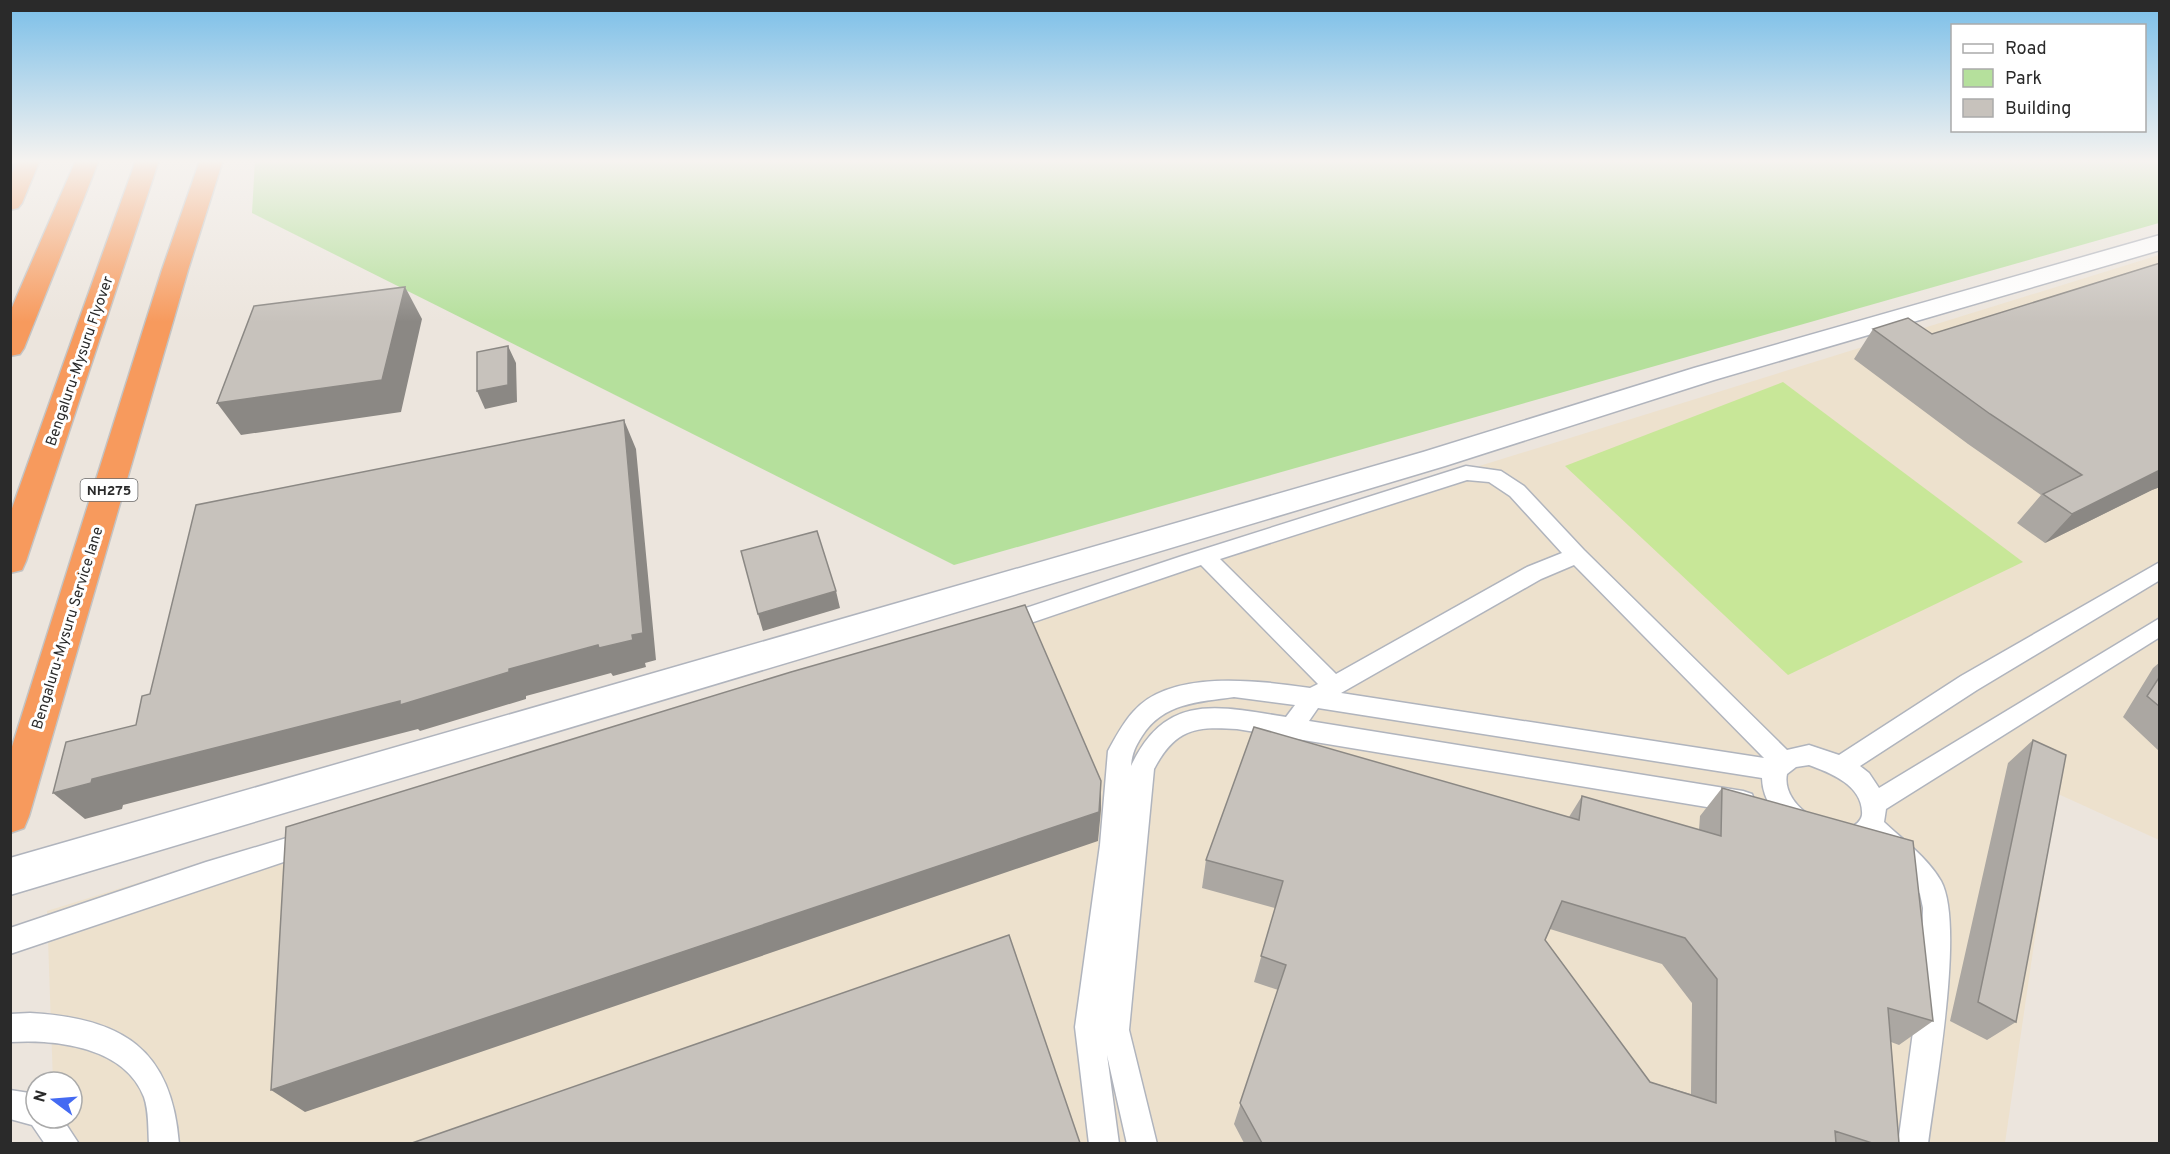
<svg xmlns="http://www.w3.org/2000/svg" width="2170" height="1154" viewBox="0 0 2170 1154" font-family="Overpass,sans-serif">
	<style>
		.education { fill: #ede1cd }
		.green { fill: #b5e09c }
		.pitch { fill: #c8e798 }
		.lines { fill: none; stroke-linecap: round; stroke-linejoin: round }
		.lane-casing { stroke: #b0b4bd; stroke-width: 3 }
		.secondary-casing { stroke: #b0b4bd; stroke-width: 3 }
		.highway-casing { stroke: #c3c3c3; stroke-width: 3 }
		.lane { fill: #fff; fill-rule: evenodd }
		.secondary { fill: #fff; fill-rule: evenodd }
		.highway { fill: #f79a5d; fill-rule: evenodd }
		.rail { stroke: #a0a3b4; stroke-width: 4 }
		.wall { fill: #aba7a2; fill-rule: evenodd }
		.shaded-wall { fill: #8b8884 }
		.building { fill: #c7c2bc; stroke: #8b8884; stroke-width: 1.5; fill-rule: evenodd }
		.labels { text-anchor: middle; stroke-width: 6; stroke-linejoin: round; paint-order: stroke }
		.shield { fill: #fff; stroke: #6a6a6a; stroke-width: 1.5 }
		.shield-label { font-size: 14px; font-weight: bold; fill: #2a2a2a }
		.street-label { font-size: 15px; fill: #2a2a2a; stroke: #fff }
	</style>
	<rect width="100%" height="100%" fill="#ece5dd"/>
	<path class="education" d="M 2159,255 L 2159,840 L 2056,793 L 2005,1143 L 55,1143 L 54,1118 L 72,1118 L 72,1082 L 53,1082 L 47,911 Z"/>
	<path class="green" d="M 255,160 L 2160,160 L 2159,223 L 954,565 L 252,213 Z"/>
	<path class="pitch" d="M 1783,382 L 2023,562 L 1788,675 L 1565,466 Z"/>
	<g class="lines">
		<g class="lane-casing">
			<path id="lane" d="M 1466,466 L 1501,471 L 1524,486 L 1584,550 L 1787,750 L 1809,745 L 1839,755 L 1961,676 L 2160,562 L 2160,580 L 1977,690 L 1860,766 L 1869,773 L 1879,788 L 2160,618 L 2160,637 L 1886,809 L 1884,822 C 1903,840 1927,857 1941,881 C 1965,925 1935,1088 1928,1144 L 1898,1144 L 1921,972 L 1923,908 L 1920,894 L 1911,881 L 1870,842 C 1829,866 1763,825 1762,778 L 1318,708 L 1309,721 L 1743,791 L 1752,794 L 1755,802 L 1752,810 L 1743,813 L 1237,729 C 1195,726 1175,729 1154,769 L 1129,1030 L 1157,1144 L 1127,1144 L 1107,1055 L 1119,1144 L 1089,1144 L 1075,1027 L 1100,845 L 1108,751 C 1115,738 1123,723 1133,712 C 1170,668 1261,681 1310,688 L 1318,684 L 1201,565 L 1004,632 L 996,630 L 993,624 L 996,618 L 1182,556 ZM 1467,480 L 1489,482 L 1510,496 L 1562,553 L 1527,567 L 1336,674 L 1220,559 ZM 1574,565 L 1764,758 L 1341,693 L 1541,579 ZM 1234,697 L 1295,705 L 1286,717 C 1217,706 1166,692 1131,766 C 1132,754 1135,747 1142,736 C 1163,703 1198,702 1234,697 ZM 1809,765 C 1831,773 1864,786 1862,815 C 1861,821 1855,826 1850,827 C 1823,831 1781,803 1787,774 L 1796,767 Z
				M 310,831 L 319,834 L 323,842 L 319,850 L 10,954 L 10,928 L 206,862 Z
				M 30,1013 C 121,1018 172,1048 179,1144 L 149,1144 C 148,1129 149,1111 144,1097 C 125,1047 56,1039 10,1042 L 10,1014 Z
				M 10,1090 L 36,1094 L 36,1118 L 62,1118 L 79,1144 L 45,1144 L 32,1125 L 10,1119 Z"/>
		</g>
		<g class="secondary-casing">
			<path id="secondary" d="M 2160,235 L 2160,250 L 1714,380 L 1445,466 L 10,895 L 10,858 L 1423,452 L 1694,368 Z"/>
		</g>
		<g class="highway-casing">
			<path id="highway" d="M 17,160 L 40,160 L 22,203 L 18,208 L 10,210 L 10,176 Z
				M 76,160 L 99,160 L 24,348 L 20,354 L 10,356 L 10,312 Z
				M 136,160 L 159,160 L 26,561 L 22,570 L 10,573 L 10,514 Z
				M 200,160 L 223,160 L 188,270 L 29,816 L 24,828 L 10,833 L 10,753 L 162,270 Z"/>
		</g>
		<use href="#lane" class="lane"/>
		<use href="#secondary" class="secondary"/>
		<use href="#highway" class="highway"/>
		<path class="rail" d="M 10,172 L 17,160"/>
	</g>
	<path class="wall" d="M 2160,263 L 2160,487 L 2152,490 L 2045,543 L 2017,523 L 2041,495 L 1968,444 L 1854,359 L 1873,329 L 1932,334 Z
		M 2160,662 L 2160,752 L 2123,717 L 2153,668 Z
		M 2033,740 L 2016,1022 L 1987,1040 L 1950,1021 L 2008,763 Z
		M 1722,788 L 1933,1021 L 1899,1045 L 1891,1042 L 1899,1143 L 1244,1143 L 1234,1124 L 1278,990 L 1254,982 L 1275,908 L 1202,888 L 1206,860 L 1569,817 L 1582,796 L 1699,830 L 1700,816 ZM 1550,929 L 1662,964 L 1692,1003 L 1691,1094 L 1650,1082 L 1545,940 Z"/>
	<path class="shaded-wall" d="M 405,287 L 422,319 L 401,412 L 241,435 L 217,403 Z
		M 508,346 L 516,363 L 517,402 L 485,409 L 477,391 Z
		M 624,420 L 636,449 L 656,660 L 645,663 L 646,667 L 613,676 L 611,673 L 526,696 L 526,699 L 420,731 L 418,729 L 123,805 L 122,809 L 85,819 L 53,793 L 92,779 L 598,645 Z
		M 2160,470 L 2160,487 L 2152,490 L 2045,543 L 2072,514 Z
		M 836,591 L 840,608 L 763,631 L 758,614 Z
		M 1101,781 L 1101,810 L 1098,841 L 305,1112 L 271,1090 Z"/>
	<path class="building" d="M 2160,263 L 2160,470 L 2072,514 L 2043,494 L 2082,475 L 1990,414 L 1873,329 L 1908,318 L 1932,334 Z
		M 405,287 L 382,380 L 217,403 L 254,306 Z
		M 508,346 L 508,385 L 477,391 L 477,352 Z
		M 624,420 L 643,633 L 632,635 L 633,640 L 599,648 L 598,645 L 509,669 L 509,672 L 400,705 L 400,701 L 92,779 L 91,783 L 53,793 L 66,742 L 136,725 L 142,696 L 150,694 L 196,505 Z
		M 817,531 L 836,591 L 758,614 L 741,551 Z
		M 1025,605 L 1101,781 L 1099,812 L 271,1090 L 286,827 L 791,672 Z
		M 2160,676 L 2160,707 L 2147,696 Z
		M 1254,727 L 1579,820 L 1582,796 L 1721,836 L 1722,788 L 1913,841 L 1933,1021 L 1888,1008 L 1899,1143 L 1872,1143 L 1835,1131 L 1836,1143 L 1262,1143 L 1240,1103 L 1286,965 L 1261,956 L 1283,881 L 1206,860 ZM 1562,901 L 1685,938 L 1717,979 L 1716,1103 L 1650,1082 L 1545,940 Z
		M 2033,740 L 2066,755 L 2016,1022 L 1978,1002 Z
		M 1009,935 L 1080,1143 L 412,1143 Z"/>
	<linearGradient id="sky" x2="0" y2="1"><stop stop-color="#79bee8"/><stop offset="0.5" stop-color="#f6f3f0"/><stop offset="1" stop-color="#f6f3f0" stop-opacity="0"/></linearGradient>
	<rect width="2170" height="322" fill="url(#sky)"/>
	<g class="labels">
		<rect class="shield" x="80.5" y="479" width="57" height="22" rx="4.5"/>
		<g class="shield-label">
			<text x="109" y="495">NH275</text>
		</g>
		<g class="street-label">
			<text transform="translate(79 361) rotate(-71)" y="5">Bengaluru-Mysuru Flyover</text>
			<text transform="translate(67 628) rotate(-73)" y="5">Bengaluru-Mysuru Service lane</text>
		</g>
	</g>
	<rect width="2170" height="1154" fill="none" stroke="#2a2a2a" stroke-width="24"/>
	<rect x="1951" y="24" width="195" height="108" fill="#ffffff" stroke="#aaaaaa" stroke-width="1.5"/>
	<rect x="1963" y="44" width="30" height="9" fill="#ffffff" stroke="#aaaaaa" stroke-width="1.5"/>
	<text x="2005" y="54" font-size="18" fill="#2a2a2a">Road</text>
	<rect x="1963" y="69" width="30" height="18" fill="#b5e09c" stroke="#aaaaaa" stroke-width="1.5"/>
	<text x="2005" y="84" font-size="18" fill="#2a2a2a">Park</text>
	<rect x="1963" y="99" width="30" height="18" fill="#c7c2bc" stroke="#aaaaaa" stroke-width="1.5"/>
	<text x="2005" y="114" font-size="18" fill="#2a2a2a">Building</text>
	<g transform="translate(54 1100) rotate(286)"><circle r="28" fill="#ffffff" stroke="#aaaaaa" stroke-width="1.5"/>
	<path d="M0-4.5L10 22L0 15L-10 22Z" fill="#446af2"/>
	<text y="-9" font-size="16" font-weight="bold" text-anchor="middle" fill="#2a2a2a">N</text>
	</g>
</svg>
